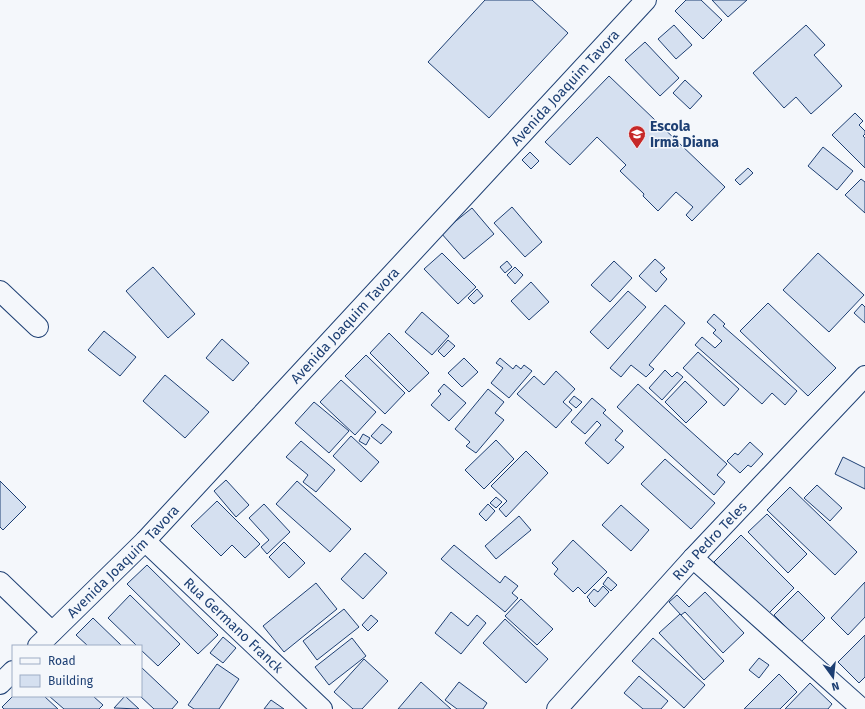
<svg xmlns="http://www.w3.org/2000/svg" width="865" height="709" viewBox="0 0 865 709" font-family="'Fira Sans',sans-serif">
	<style>
		.building { fill: #d5e0f0; stroke: #1d3f73 }
		.lines { fill: none; stroke-linecap: round; stroke-linejoin: round }
		.minor-casing { stroke: #1d3f73; stroke-width: 22 }
		.minor { stroke: #f4f7fb; stroke-width: 20 }
		.labels { text-anchor: middle; stroke-width: 3; stroke-linejoin: round; paint-order: stroke }
		.street-label { font-size: 14px; fill: #1d3f73; stroke: #f4f7fb }
		.poi-label { font-size: 14px; font-weight: bold; fill: #1d3f73; stroke: #f4f7fb; text-anchor: start }
	</style>
	<rect width="100%" height="100%" fill="#f4f7fb"/>
	<path class="building" d="M 485,0 L 532,0 L 568,33 L 489,118 L 428,62 Z
		M 686,0 L 701,0 L 722,20 L 703,39 L 675,11 Z
		M 712,0 L 747,0 L 728,17 Z
		M 674,25 L 692,45 L 676,59 L 658,39 Z
		M 806,25 L 825,45 L 814,55 L 842,86 L 811,114 L 796,97 L 784,108 L 753,73 Z
		M 645,42 L 679,78 L 660,96 L 625,60 Z
		M 609,76 L 725,187 L 692,221 L 686,215 L 693,207 L 676,192 L 658,211 L 643,196 L 644,194 L 620,171 L 626,165 L 597,137 L 570,165 L 545,142 Z
		M 685,80 L 702,96 L 690,109 L 673,93 Z
		M 855,113 L 863,121 L 859,125 L 865,131 L 865,134 L 863,136 L 865,138 L 865,168 L 832,135 Z
		M 823,147 L 853,171 L 837,190 L 808,166 Z
		M 530,152 L 539,161 L 531,169 L 522,160 Z
		M 748,168 L 753,173 L 740,185 L 735,180 Z
		M 861,179 L 865,182 L 865,213 L 845,195 Z
		M 512,207 L 542,242 L 525,257 L 494,223 Z
		M 472,208 L 494,234 L 464,259 L 441,233 Z
		M 442,253 L 476,287 L 458,304 L 424,269 Z
		M 818,253 L 864,295 L 829,332 L 783,290 Z
		M 655,259 L 665,268 L 660,272 L 667,279 L 656,292 L 639,276 Z
		M 507,261 L 512,267 L 505,273 L 500,267 Z
		M 614,261 L 632,278 L 610,302 L 591,285 Z
		M 153,267 L 195,314 L 168,338 L 126,291 Z
		M 515,267 L 523,275 L 515,284 L 507,275 Z
		M 531,282 L 549,302 L 529,320 L 511,301 Z
		M 477,289 L 483,296 L 474,304 L 468,298 Z
		M 628,291 L 646,307 L 608,349 L 590,332 Z
		M 768,303 L 836,368 L 808,396 L 740,331 Z
		M 862,304 L 865,307 L 865,323 L 854,313 Z
		M 665,305 L 685,323 L 649,365 L 654,369 L 646,377 L 631,365 L 621,377 L 610,368 Z
		M 422,312 L 449,336 L 432,355 L 405,332 Z
		M 714,314 L 725,324 L 723,326 L 797,391 L 785,405 L 772,393 L 762,404 L 695,345 L 702,337 L 715,348 L 722,341 L 713,333 L 716,330 L 707,322 Z
		M 104,331 L 136,357 L 120,376 L 88,350 Z
		M 389,333 L 429,373 L 409,392 L 370,353 Z
		M 222,339 L 249,363 L 233,381 L 206,358 Z
		M 448,340 L 455,346 L 444,357 L 438,351 Z
		M 698,352 L 739,389 L 724,406 L 683,368 Z
		M 366,355 L 405,393 L 385,414 L 345,376 Z
		M 464,358 L 478,372 L 462,387 L 448,373 Z
		M 500,358 L 513,369 L 516,365 L 521,369 L 524,365 L 532,371 L 509,398 L 491,383 L 503,368 L 496,363 Z
		M 665,370 L 672,377 L 677,372 L 683,377 L 662,400 L 649,388 Z
		M 556,371 L 575,389 L 563,402 L 572,410 L 556,428 L 517,394 L 534,376 L 544,385 Z
		M 165,375 L 209,412 L 185,438 L 143,401 Z
		M 341,380 L 376,412 L 355,435 L 320,402 Z
		M 685,381 L 707,402 L 686,423 L 665,402 Z
		M 444,384 L 466,403 L 449,421 L 431,405 L 441,394 L 438,391 Z
		M 638,384 L 727,464 L 717,475 L 725,482 L 714,495 L 617,407 Z
		M 488,389 L 504,402 L 495,413 L 504,420 L 476,453 L 466,446 L 470,442 L 455,429 Z
		M 574,396 L 582,402 L 576,408 L 569,402 Z
		M 592,398 L 606,410 L 603,413 L 623,431 L 615,440 L 624,447 L 608,464 L 585,443 L 601,425 L 597,421 L 585,434 L 571,422 Z
		M 314,402 L 349,431 L 329,453 L 295,423 Z
		M 382,424 L 392,432 L 381,444 L 371,436 Z
		M 363,434 L 370,438 L 366,445 L 359,441 Z
		M 351,436 L 379,462 L 361,482 L 333,456 Z
		M 496,440 L 514,459 L 484,489 L 465,470 Z
		M 301,441 L 335,470 L 316,492 L 303,482 L 308,475 L 286,457 Z
		M 750,442 L 763,454 L 751,467 L 748,465 L 740,473 L 727,461 L 735,453 L 738,455 Z
		M 526,451 L 548,473 L 506,517 L 499,509 L 507,501 L 491,486 Z
		M 843,457 L 865,468 L 865,489 L 835,474 Z
		M 665,459 L 715,503 L 691,529 L 641,484 Z
		M 226,480 L 249,505 L 236,517 L 214,491 Z
		M 0,481 L 26,507 L 3,530 L 0,527 Z
		M 297,481 L 351,529 L 330,552 L 276,504 Z
		M 817,485 L 842,508 L 830,521 L 804,498 Z
		M 790,487 L 857,552 L 835,575 L 767,510 Z
		M 496,497 L 502,502 L 496,508 L 490,503 Z
		M 217,501 L 260,544 L 245,558 L 232,545 L 221,556 L 191,526 Z
		M 264,504 L 290,532 L 267,554 L 261,547 L 269,540 L 249,518 Z
		M 488,504 L 495,511 L 486,521 L 479,514 Z
		M 621,505 L 649,530 L 631,551 L 602,525 Z
		M 767,514 L 807,554 L 788,573 L 748,532 Z
		M 519,516 L 531,530 L 496,559 L 485,546 Z
		M 741,535 L 794,588 L 767,615 L 714,562 Z
		M 573,540 L 607,572 L 585,594 L 578,587 L 573,592 L 554,574 L 558,569 L 552,563 Z
		M 284,542 L 305,563 L 289,578 L 269,557 Z
		M 454,545 L 500,583 L 505,576 L 518,586 L 512,593 L 518,598 L 505,612 L 441,559 Z
		M 365,553 L 387,573 L 363,599 L 341,579 Z
		M 147,565 L 218,635 L 198,654 L 127,584 Z
		M 608,577 L 617,585 L 611,591 L 603,584 Z
		M 865,582 L 865,617 L 848,635 L 831,618 Z
		M 316,583 L 337,609 L 284,652 L 263,626 Z
		M 603,586 L 609,592 L 595,607 L 589,601 L 590,600 L 587,597 L 594,589 L 598,592 Z
		M 798,591 L 825,618 L 801,642 L 774,615 Z
		M 705,592 L 744,633 L 723,653 L 685,612 L 681,615 L 669,602 L 677,595 L 689,607 Z
		M 130,595 L 180,644 L 158,666 L 141,650 L 141,646 L 137,646 L 108,618 Z
		M 521,599 L 553,629 L 537,645 L 505,616 Z
		M 344,609 L 359,627 L 317,660 L 303,641 Z
		M 451,612 L 468,626 L 477,615 L 486,623 L 461,654 L 435,633 Z
		M 680,614 L 724,661 L 704,680 L 659,633 Z
		M 371,615 L 378,621 L 368,631 L 362,625 Z
		M 93,618 L 122,646 L 88,646 L 76,635 Z
		M 505,619 L 548,659 L 526,683 L 483,643 Z
		M 865,635 L 865,677 L 859,683 L 838,662 Z
		M 223,637 L 236,648 L 223,663 L 210,653 Z
		M 352,638 L 366,656 L 329,685 L 315,667 Z
		M 653,638 L 705,685 L 684,708 L 632,661 Z
		M 759,658 L 769,665 L 759,678 L 749,670 Z
		M 364,659 L 388,681 L 362,709 L 353,709 L 334,692 Z
		M 217,664 L 239,679 L 219,709 L 194,709 L 188,705 Z
		M 141,667 L 178,702 L 172,709 L 154,709 L 140,696 Z
		M 779,674 L 797,692 L 780,709 L 744,709 Z
		M 639,676 L 668,701 L 661,709 L 643,709 L 624,693 Z
		M 421,682 L 451,709 L 398,709 Z
		M 459,682 L 487,703 L 483,709 L 457,709 L 445,700 Z
		M 810,683 L 832,704 L 828,709 L 785,709 Z
		M 13,696 L 44,696 L 58,709 L 4,709 L 2,707 Z
		M 49,696 L 93,696 L 103,705 L 99,709 L 64,709 Z
		M 125,696 L 139,709 L 114,708 Z
		M 271,700 L 284,709 L 264,709 Z"/>
	<g class="lines">
		<g class="minor-casing">
			<g id="minor">
				<path d="M 0,291 L 38,327"/>
				<path id="s1" d="M 145,541 L 322,709"/>
				<path d="M 693,558 L 862,709"/>
				<path d="M 0,582 L 52,632"/>
				<path id="s2" d="M 38,646 L 145,541 L 646,0"/>
				<path d="M 0,684 L 13,671"/>
				<path id="s3" d="M 557,709 L 693,558 L 865,376"/>
			</g>
		</g>
		<use href="#minor" class="minor"/>
	</g>
	<defs>
		<g id="school-pin" transform="scale(0.9)"><path d="M0 17L-7.5 6A9.5 9.5 0 1 1 7.5 6Z" fill="#c62828" stroke="#f4f7fb"/><path d="M0-5L7-2L0 1L-7-2ZM-4 1L0 2.5L4 1V4Q0 6-4 4Z" fill="#fff"/></g>
	</defs>
	<g fill-rule="evenodd">
		<use href="#school-pin" x="637" y="134"/>
	</g>
	<g class="labels">
		<g class="street-label">
			<text dy="5" stroke="none"><textPath href="#s2" startOffset="768">Avenida Joaquim Tavora</textPath></text>
			<text dy="5" stroke="none"><textPath href="#s2" startOffset="444">Avenida Joaquim Tavora</textPath></text>
			<text dy="5" stroke="none"><textPath href="#s3" startOffset="227">Rua Pedro Teles</textPath></text>
			<text dy="5" stroke="none"><textPath href="#s2" startOffset="120">Avenida Joaquim Tavora</textPath></text>
			<text dy="5" stroke="none"><textPath href="#s1" startOffset="122">Rua Germano Franck</textPath></text>
		</g>
		<g class="poi-label">
			<text x="650" y="131">Escola<tspan x="650" dy="16">Irmã Diana</tspan></text>
		</g>
	</g>
	<rect x="12" y="645" width="130" height="52" fill="#f4f7fb" stroke="#9eadc5"/>
	<rect x="20" y="658" width="20" height="6" fill="#f4f7fb" stroke="#9eadc5"/>
	<text x="48" y="665" font-size="12" fill="#1d3f73">Road</text>
	<rect x="20" y="675" width="20" height="12" fill="#d5e0f0" stroke="#9eadc5"/>
	<text x="48" y="685" font-size="12" fill="#1d3f73">Building</text>
	<g transform="translate(833 677) rotate(165)" stroke="#f4f7fb" stroke-width="3" paint-order="stroke">
	<path d="M0-3L7 15L0 10L-7 15Z" fill="#1d3f73"/>
	<text y="-6" font-size="11" font-weight="bold" text-anchor="middle" fill="#1d3f73">N</text>
	</g>
</svg>
